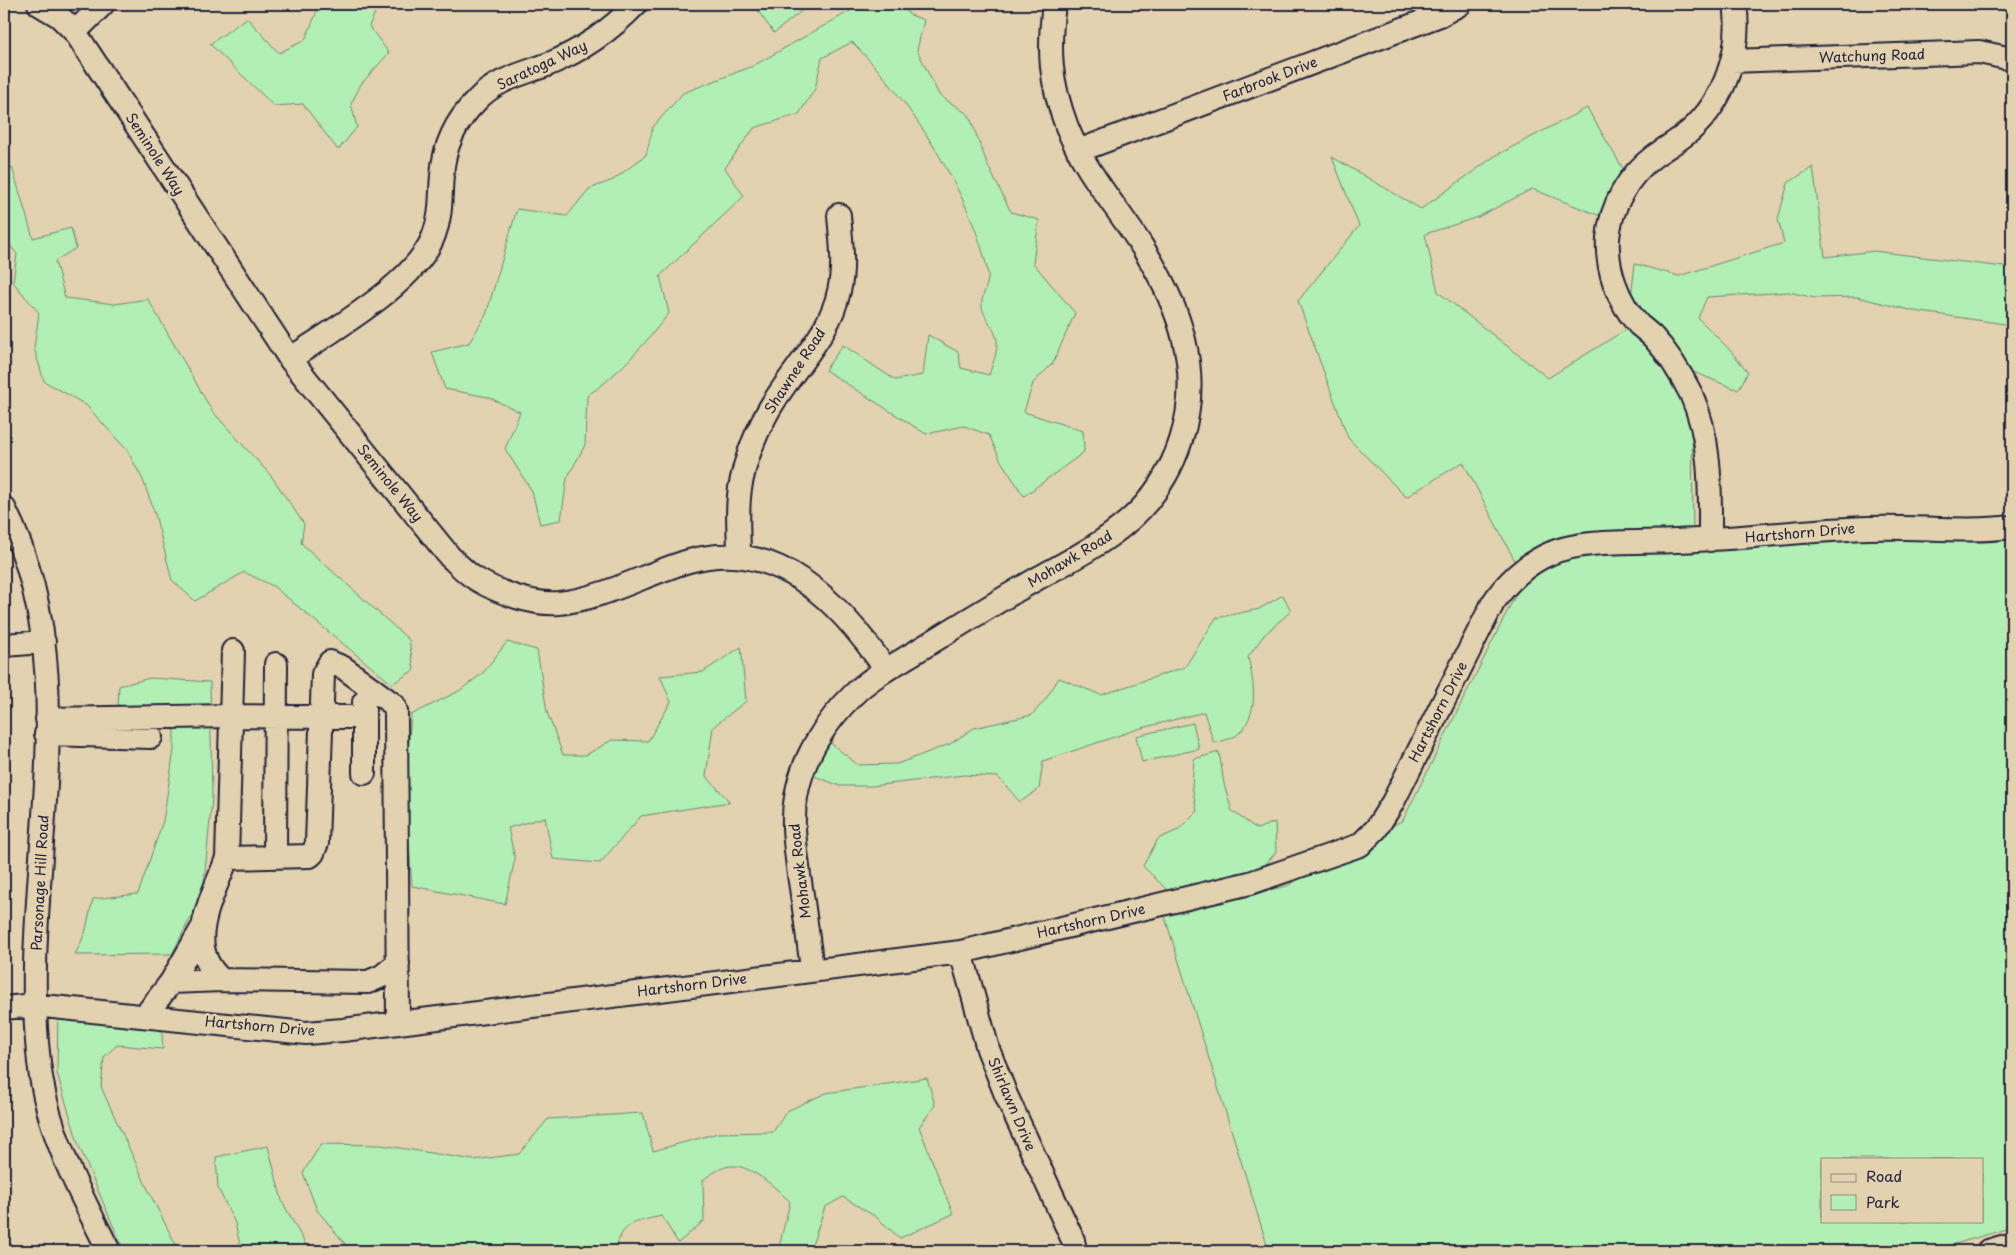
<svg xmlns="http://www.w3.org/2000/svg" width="2016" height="1255" viewBox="0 0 2016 1255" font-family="'Playpen Sans',sans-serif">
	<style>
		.green { fill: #b2efb4; stroke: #6a8878; fill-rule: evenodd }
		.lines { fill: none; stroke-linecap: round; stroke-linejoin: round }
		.minor-casing { stroke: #22223b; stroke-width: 26 }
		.minor { stroke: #e3d2af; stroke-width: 22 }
		.labels { text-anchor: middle; stroke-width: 5; stroke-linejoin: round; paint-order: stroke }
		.street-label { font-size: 14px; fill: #22223b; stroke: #e3d2af }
	</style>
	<rect width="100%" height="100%" fill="#e3d2af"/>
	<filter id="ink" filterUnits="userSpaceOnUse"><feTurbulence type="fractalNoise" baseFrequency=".02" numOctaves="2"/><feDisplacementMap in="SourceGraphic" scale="10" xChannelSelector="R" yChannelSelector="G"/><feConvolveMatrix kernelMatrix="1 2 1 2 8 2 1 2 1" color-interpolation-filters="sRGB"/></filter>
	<g filter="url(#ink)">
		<path class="green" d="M 320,4 L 379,4 L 369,26 L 389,53 L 361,84 L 351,104 L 357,127 L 338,150 L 303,104 L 274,106 L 210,44 L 247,18 L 279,53 L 305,40 Z
			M 753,4 L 810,4 L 774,33 Z
			M 848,4 L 904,4 L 908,14 L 924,20 L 917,50 L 939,95 L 969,115 L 988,166 L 1011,212 L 1039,220 L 1033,263 L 1075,313 L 1053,363 L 1033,383 L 1024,412 L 1083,431 L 1084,452 L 1024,496 L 1001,461 L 989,435 L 964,426 L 926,434 L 825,370 L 843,345 L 895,380 L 923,375 L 928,335 L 958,352 L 961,368 L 989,375 C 992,366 998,351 997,341 C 996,329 984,318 982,307 C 980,296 990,284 988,273 C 973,196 908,97 852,42 L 822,58 L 815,89 L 799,114 L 754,128 L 725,168 L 744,196 L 660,276 L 669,313 C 644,345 620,373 587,396 L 585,445 L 567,478 L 561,520 L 540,524 L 532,491 L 505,449 L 520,412 L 488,397 L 445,389 L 432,352 L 469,343 L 486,315 L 517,209 L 567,216 L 589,189 L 613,180 L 646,155 L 653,127 L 683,93 L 753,66 L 850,11 Z
			M 1587,108 L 1635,189 L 1613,221 L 1532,189 L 1478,217 L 1425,234 L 1438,292 L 1548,378 L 1630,327 L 1692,402 L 1693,547 L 2012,518 L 2012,1230 L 2006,1229 L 1931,1251 L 1269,1251 L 1164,914 L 1287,886 L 1403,820 L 1524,578 L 1463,462 L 1406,497 L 1348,438 L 1298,301 L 1359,226 L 1332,157 L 1421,209 L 1495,156 ZM 1822,1159 L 1982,1159 L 1982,1221 L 1822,1221 Z
			M 12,167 L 33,238 L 71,228 L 76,248 L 55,261 L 65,298 L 115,304 L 148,299 L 212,411 L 272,477 L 304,524 L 301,543 L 409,640 L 414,670 L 392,684 L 273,586 L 244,572 L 195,601 L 172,580 L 155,514 L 143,480 L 127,450 L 86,405 L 44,381 L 34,348 L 39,313 L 13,282 L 17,254 L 4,238 L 4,171 Z
			M 1813,167 L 1825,257 L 1874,251 L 2012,268 L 2012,325 L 1914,311 L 1857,297 L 1815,298 L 1789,292 L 1707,297 L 1698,318 L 1728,348 L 1748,372 L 1738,390 L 1691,371 L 1631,298 L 1635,264 L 1679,276 L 1784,243 L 1778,219 L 1788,183 Z
			M 1283,595 L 1291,611 L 1264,635 L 1248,657 C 1254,683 1260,715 1237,735 C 1232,739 1221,741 1214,743 L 1204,712 L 1138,729 L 1043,761 L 1039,789 L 1020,802 L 998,777 L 964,775 L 872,786 L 840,786 L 809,774 L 827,740 L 858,765 L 897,764 L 950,744 L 974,728 L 1032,715 L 1045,700 L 1059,678 L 1101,695 L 1185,667 L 1216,618 L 1259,609 Z
			M 507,642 L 537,650 L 547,712 L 563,755 L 586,755 L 612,740 L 648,741 L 671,702 L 660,676 L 703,672 L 741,647 L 746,701 L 713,727 L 706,776 L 730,802 L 641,816 L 600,863 L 553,859 L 545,817 L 508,828 L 515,859 L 505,904 L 412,886 L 405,787 L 411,715 L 459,691 L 483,673 Z
			M 150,678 L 210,682 L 212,798 L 203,893 L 172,954 L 75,955 L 85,933 L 93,899 L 138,894 L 163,821 L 174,750 L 174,713 L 118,707 L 119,686 Z
			M 1193,723 L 1199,749 L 1142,762 L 1136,736 Z
			M 1219,752 L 1224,784 L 1232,811 L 1257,829 L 1275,822 L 1276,852 L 1255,877 L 1168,891 L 1143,866 L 1158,839 L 1178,830 L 1197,811 L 1192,786 L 1194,759 Z
			M 58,1014 L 161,1022 L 163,1049 L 117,1045 L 104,1057 L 101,1087 L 150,1194 L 179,1251 L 124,1251 L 79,1146 L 57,1073 Z
			M 927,1078 L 935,1105 L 919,1127 L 953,1214 L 900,1238 L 876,1217 L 843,1197 L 825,1207 L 810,1251 L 776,1251 L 779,1247 L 790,1202 C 779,1190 753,1167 735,1166 C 723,1165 712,1173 703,1180 L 704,1221 L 678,1243 L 662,1216 C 634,1222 623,1222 614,1251 L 351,1251 L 317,1210 L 303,1173 L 321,1144 L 381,1145 L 474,1160 L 519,1154 L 548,1119 L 643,1113 L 653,1151 L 718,1133 L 773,1132 L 787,1111 L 826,1093 Z
			M 268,1146 L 282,1201 L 309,1251 L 243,1251 L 241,1249 L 235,1223 L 218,1188 L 216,1157 Z"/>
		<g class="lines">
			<g class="minor-casing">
				<path id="minor" d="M 39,4 L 59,16 L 75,32 L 290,359 L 450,557 C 458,564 467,574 476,579 C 499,593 533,605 559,603 C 605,598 645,574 689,561 C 778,536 841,604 886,670
					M 75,32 L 103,4
					M 1732,61 L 1979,52 L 2012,59
					M 1078,151 L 1440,15 L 1460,4
					M 290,359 C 333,329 416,284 434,235 C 442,214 440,196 442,175 C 444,147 456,121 476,101 C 496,79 523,74 549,64 C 583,50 611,30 636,4
					M 4,508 C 94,684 13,890 41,1077 C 51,1140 81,1195 109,1251
					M 1710,540 C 1710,490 1712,441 1691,394 C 1681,374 1669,354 1653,337 C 1649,333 1644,329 1639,325 C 1618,302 1606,269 1608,238 C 1611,206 1628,176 1653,157 C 1665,148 1678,141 1690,131 C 1725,100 1742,50 1735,4
					M 739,556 C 739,533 736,506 741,483 C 745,462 754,438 764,419 C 785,375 829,340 839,291 C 845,266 841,241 839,215
					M 4,645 L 44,642
					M 233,651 L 227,858 L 310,856 L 313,853 L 317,843 L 323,674 L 330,662 L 344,668 L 394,705 L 396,711 L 398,1023
					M 364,702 L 364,773
					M 47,719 L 231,716 L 364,717
					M 46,734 L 151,737
					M 275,857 L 276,664
					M 227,858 C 213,897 182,947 222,980 L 368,982 L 382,976 L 398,963
					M 201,930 L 171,982 L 222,980
					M 961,952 L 988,1049 L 1006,1095 L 1073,1240 L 1075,1251
					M 812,969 C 808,938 804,906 799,875 C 796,849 791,823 796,797 C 802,759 825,722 853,695 C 871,677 896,664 917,651 C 958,626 998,601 1040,577 C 1104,542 1157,515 1181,440 C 1203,371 1180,307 1143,248 C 1118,208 1085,172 1067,127 C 1050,82 1048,51 1054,4
					M 4,1008 L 34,1005 L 306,1033 L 343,1030 L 961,952 L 1250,883 L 1360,845 L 1376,829 L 1393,802 L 1493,603 C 1506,583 1526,564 1549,554 C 1581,539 1639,543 1676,541 C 1740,539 1804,530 1869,528 C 1916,526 1965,533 2012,527
					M 145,1016 L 171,982
					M 1988,1251 L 2012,1244"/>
			</g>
			<use href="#minor" class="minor"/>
		</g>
	</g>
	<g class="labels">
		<g class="street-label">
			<text transform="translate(1872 56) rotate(-2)" y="5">Watchung Road</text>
			<text transform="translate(542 65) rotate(-25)" y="5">Saratoga Way</text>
			<text transform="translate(1270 79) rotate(-21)" y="5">Farbrook Drive</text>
			<text transform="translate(155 154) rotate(57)" y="5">Seminole Way</text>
			<text transform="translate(795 371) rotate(-57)" y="5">Shawnee Road</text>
			<text transform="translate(390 483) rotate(51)" y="5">Seminole Way</text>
			<text transform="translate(1800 533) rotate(-5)" y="5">Hartshorn Drive</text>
			<text transform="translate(1070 559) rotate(-31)" y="5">Mohawk Road</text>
			<text transform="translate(1438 712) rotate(-63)" y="5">Hartshorn Drive</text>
			<text transform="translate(800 871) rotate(-97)" y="5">Mohawk Road</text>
			<text transform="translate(40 883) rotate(-87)" y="5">Parsonage Hill Road</text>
			<text transform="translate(1091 921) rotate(-13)" y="5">Hartshorn Drive</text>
			<text transform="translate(692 985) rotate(-7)" y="5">Hartshorn Drive</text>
			<text transform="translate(260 1026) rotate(5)" y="5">Hartshorn Drive</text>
			<text transform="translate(1012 1104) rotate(67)" y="5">Shirlawn Drive</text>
		</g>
	</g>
	<rect width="2016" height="1255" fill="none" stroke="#e3d2af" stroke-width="20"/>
	<rect x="10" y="10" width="1996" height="1235" fill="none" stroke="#22223b" stroke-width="2" filter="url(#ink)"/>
	<rect x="1821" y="1158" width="162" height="65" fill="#e3d2af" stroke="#968c81"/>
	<rect x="1831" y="1174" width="25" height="8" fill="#e3d2af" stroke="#968c81"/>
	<text x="1866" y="1182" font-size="15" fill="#22223b">Road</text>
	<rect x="1831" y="1195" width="25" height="15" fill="#b2efb4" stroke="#968c81"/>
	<text x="1866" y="1208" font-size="15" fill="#22223b">Park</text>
</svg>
